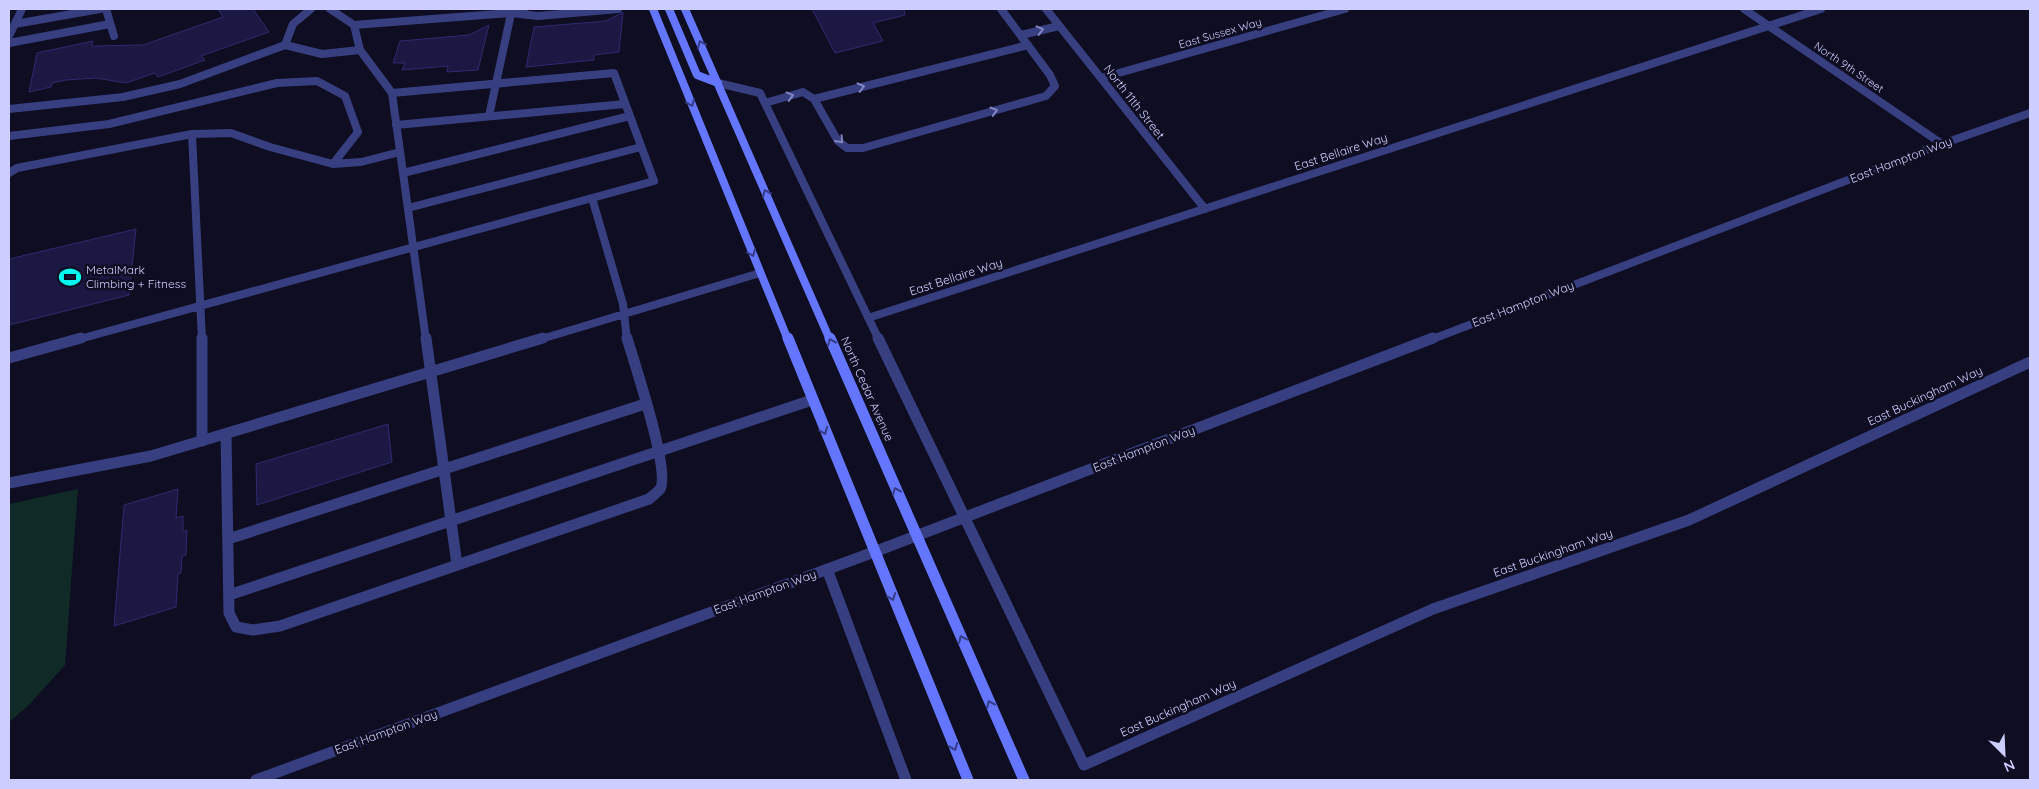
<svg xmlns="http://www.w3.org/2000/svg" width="2039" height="789" viewBox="0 0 2039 789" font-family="Quicksand,sans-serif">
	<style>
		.green { fill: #102b27 }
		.building { fill: #1b1943; stroke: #2e2a6f }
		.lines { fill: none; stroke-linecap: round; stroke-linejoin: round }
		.lane-far1 { stroke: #373f81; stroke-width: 8 }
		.lane { stroke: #373f81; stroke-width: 11 }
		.street-far1 { stroke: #373f81; stroke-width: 8 }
		.street { stroke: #373f81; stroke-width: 11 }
		.secondary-far1 { stroke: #6476ff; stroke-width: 8 }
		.secondary { stroke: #6476ff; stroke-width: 11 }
		.oneway { stroke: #8286c0 }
		.oneway2 { stroke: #353c85 }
		.labels { text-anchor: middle; stroke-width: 5; stroke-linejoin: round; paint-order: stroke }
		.far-street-label { font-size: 11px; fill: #cdceff; stroke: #0e0d21 }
		.street-label { font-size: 12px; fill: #cdceff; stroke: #0e0d21 }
		.poi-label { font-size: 12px; fill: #cdceff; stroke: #0e0d21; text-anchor: start }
	</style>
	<rect width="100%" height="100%" fill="#0e0d21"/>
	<path class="green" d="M 78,489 L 65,665 L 28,706 L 9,722 L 9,504 Z"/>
	<path class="building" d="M 218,9 L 253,9 L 269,32 L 201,56 L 205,60 L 158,77 L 155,73 L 126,83 L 96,78 L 66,80 L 52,83 L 51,87 L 29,92 L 37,53 L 93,41 L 92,46 L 143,45 L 223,17 Z
		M 812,9 L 904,9 L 905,15 L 873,23 L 883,41 L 835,53 Z
		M 623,12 L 619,52 L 594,55 L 594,60 L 526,67 L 534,27 L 606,21 Z
		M 489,25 L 478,70 L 447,72 L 448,66 L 402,70 L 405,63 L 393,63 L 400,41 L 469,35 Z
		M 136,229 L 129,295 L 9,325 L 9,259 Z
		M 388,424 L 392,462 L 257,505 L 256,464 Z
		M 178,489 L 176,518 L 183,516 L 183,532 L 187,530 L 186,555 L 182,556 L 181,573 L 178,574 L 176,607 L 114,626 L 124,505 Z"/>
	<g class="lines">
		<path class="lane-far1" d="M 106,9 L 114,36
			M 330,9 L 354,25 L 511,13
			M 524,9 L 511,13 L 538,16 L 618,9
			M 15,24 L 100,9
			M 354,25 L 360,50 L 392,93 L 426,340
			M 1021,35 L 1059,26
			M 9,36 L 22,9
			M 9,43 L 110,24
			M 285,45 L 322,54 L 360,50
			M 814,99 L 1028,45
			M 765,103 L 803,92 L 814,99 L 838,141 L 847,148 L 863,148 L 1046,96 L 1055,86 L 1050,75 L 1001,9
			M 9,109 L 123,97 L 180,84 L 285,45 L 293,24 L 311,9
			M 489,116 L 512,9
			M 396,125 L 625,104
			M 9,136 L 109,124 L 277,83 L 317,81 L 345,96 L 358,132 L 333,164
			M 9,173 L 17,168 L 192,134
			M 403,173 L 630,116
			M 592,198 L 623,304 L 627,340
			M 408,208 L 641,147
			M 76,340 L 654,181 L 614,73 L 392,93
			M 202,340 L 192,134 L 231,133 L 270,147 L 333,164 L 361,162 L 400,152
			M 538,340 L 760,273"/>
		<path class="lane" d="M 202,338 L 202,441
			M 426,338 L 457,565
			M 9,358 L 81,338
			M 226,434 L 229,613 L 236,627 L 253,630 L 280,626 L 649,499 C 652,496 658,492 660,489 C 671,472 634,362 627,338
			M 9,483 L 151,456 L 543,338
			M 228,539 L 645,404
			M 229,595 L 812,400"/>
		<path class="street-far1" d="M 1046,9 L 1205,209
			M 1744,9 L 1942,144
			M 1101,78 L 1345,9
			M 718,83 L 760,93 L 879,340
			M 868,318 L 1821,9
			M 1430,340 L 1942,144 L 2030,113"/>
		<path class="street" d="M 878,338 L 1084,765 L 1433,609 L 1689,520 L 2030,362
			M 827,569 L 906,780
			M 256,780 L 874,552 L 1433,338"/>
		<path class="secondary-far1" d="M 653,9 L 788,340
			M 669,9 L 697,75 L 718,83
			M 685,9 L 830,340"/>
		<path class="secondary" d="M 788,338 L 968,780
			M 830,338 L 1024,780"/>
	</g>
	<defs><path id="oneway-chevron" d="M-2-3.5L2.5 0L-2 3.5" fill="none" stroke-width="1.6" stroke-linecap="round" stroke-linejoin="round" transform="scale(1.25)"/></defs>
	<g class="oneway">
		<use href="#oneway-chevron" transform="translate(1040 30) rotate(-14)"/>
		<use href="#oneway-chevron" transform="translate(861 87) rotate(-14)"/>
		<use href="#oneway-chevron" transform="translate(790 96) rotate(-15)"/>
		<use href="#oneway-chevron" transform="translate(994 111) rotate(-16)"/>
		<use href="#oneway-chevron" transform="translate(840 140) rotate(48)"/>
	</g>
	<g class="oneway2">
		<use href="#oneway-chevron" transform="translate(701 44) rotate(-114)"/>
		<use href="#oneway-chevron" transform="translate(691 103) rotate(68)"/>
		<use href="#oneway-chevron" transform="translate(766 193) rotate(-114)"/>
		<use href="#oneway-chevron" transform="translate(752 253) rotate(68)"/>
		<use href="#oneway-chevron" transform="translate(831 342) rotate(-114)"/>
		<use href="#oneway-chevron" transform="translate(824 431) rotate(68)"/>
		<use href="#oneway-chevron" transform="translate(896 491) rotate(-114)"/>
		<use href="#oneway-chevron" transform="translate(892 597) rotate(68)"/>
		<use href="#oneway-chevron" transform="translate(962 639) rotate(-114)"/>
		<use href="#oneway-chevron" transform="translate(990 704) rotate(-114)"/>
		<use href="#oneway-chevron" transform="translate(954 747) rotate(68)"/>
	</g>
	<defs>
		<g id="stadium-bare" transform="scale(1.725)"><path d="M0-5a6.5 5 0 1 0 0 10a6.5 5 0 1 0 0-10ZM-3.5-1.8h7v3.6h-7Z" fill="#00f8ef" stroke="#0e0d21" stroke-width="2.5" paint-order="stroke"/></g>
	</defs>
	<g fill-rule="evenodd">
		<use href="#stadium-bare" x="70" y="277"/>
	</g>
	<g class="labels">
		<g class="far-street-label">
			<text transform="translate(1220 33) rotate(-16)" y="4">East Sussex Way</text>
			<text transform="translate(1849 67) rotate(34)" y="4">North 9th Street</text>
		</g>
		<g class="street-label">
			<text transform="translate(1134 102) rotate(52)" y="4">North 11th Street</text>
			<text transform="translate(1341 152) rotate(-18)" y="4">East Bellaire Way</text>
			<text transform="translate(1901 160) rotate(-21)" y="4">East Hampton Way</text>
			<text transform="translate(956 277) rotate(-18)" y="4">East Bellaire Way</text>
			<text transform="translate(1523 304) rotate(-21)" y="4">East Hampton Way</text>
			<text transform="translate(867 389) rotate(66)" y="4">North Cedar Avenue</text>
			<text transform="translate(1925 396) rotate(-25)" y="4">East Buckingham Way</text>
			<text transform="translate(1144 449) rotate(-21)" y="4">East Hampton Way</text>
			<text transform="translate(1553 553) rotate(-19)" y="4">East Buckingham Way</text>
			<text transform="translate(765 592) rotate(-20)" y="4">East Hampton Way</text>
			<text transform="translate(1178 708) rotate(-24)" y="4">East Buckingham Way</text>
			<text transform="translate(386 732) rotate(-20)" y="4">East Hampton Way</text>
		</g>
		<g class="poi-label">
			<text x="86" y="274">MetalMark<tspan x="86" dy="14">Climbing + Fitness</tspan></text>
		</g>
	</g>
	<rect width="2039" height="789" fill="none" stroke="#cdceff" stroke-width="20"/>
	<g transform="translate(2004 754) rotate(156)" stroke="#0e0d21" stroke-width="4" paint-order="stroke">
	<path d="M0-4L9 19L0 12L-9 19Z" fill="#cdceff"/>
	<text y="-8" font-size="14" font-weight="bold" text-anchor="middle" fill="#cdceff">N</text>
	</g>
</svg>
